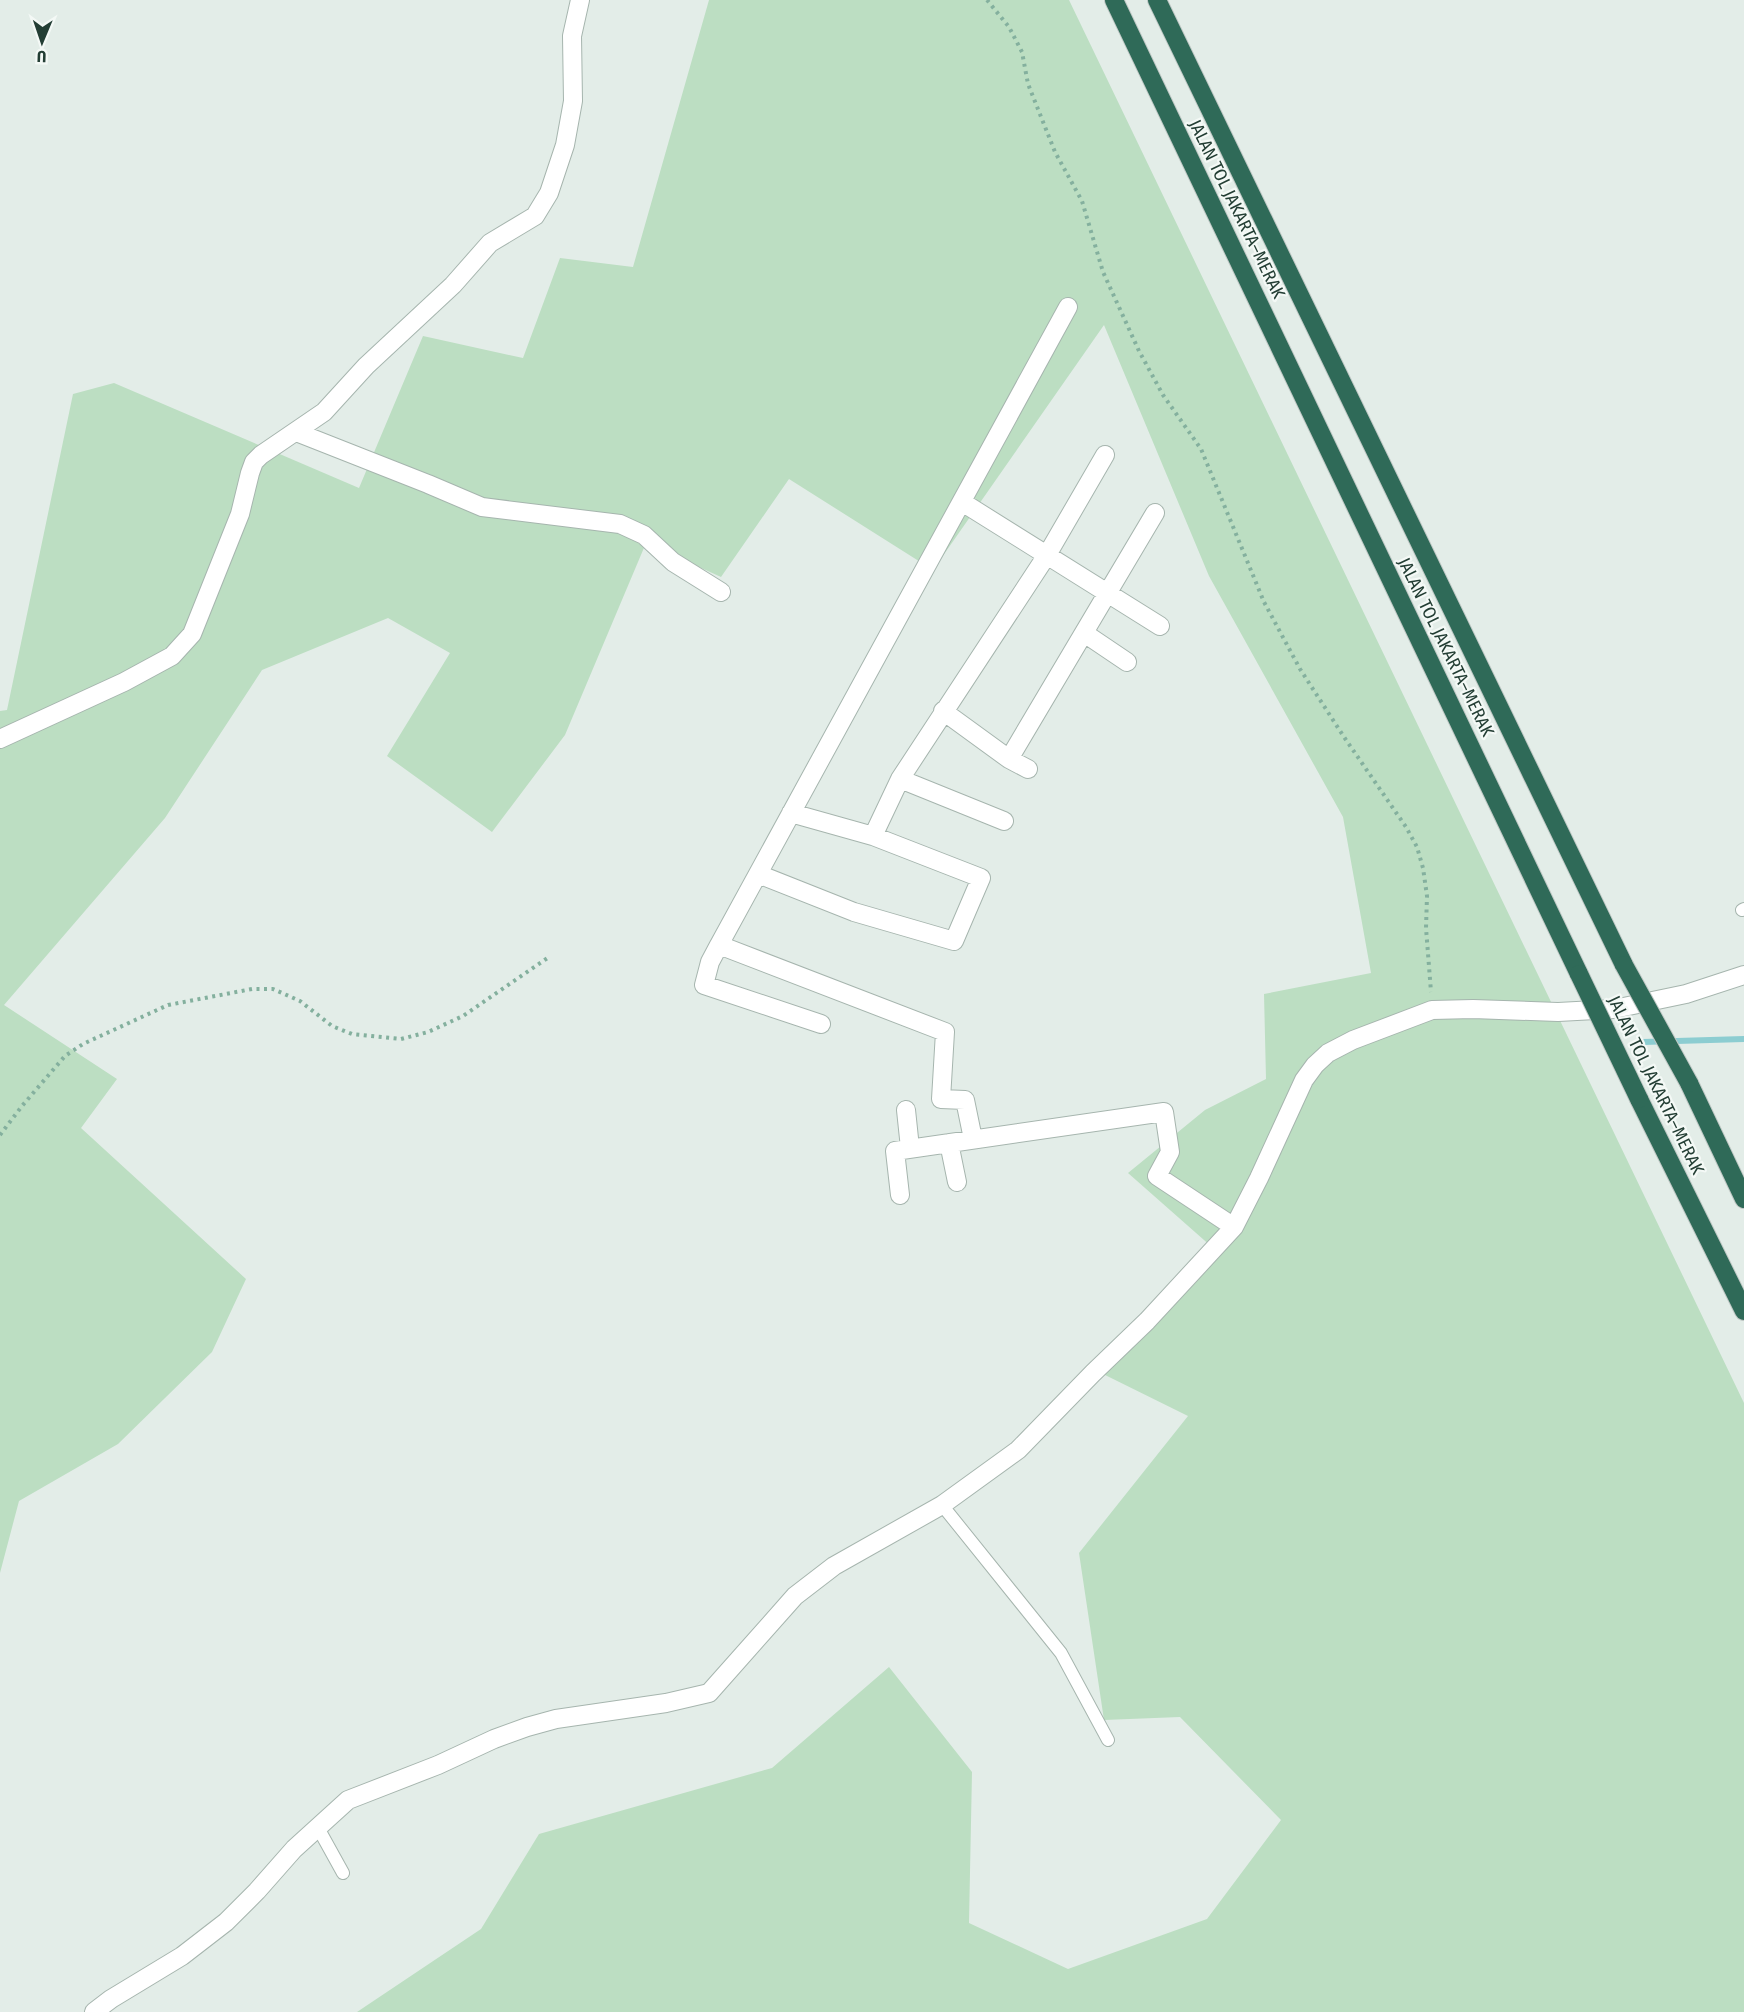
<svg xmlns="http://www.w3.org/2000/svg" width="1744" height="2012" viewBox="0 0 1744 2012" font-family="'Fira Sans Condensed',sans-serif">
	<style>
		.green { fill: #bcdec2 }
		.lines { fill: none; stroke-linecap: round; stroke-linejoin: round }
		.stream { stroke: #8ccdd1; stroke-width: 6 }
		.lane-casing { stroke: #a6b5ae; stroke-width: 14 }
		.street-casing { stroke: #a6b5ae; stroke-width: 20 }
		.highway-casing { stroke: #c1c9c6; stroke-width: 20 }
		.path { stroke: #84b09e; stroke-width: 4; stroke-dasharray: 3 4.5; stroke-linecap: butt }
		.lane { stroke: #fff; stroke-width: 12 }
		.street { stroke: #fff; stroke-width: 18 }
		.highway { stroke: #2f6a58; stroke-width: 18 }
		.highway-bridge-casing { stroke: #c1c9c6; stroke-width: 20; stroke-linecap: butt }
		.highway-bridge { stroke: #2f6a58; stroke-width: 18 }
		.labels { text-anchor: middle; stroke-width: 4.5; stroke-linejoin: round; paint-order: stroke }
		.street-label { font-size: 18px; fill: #233e34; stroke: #f4f9f6 }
	</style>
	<rect width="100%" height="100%" fill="#e3ede8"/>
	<path class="green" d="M 709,0 L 1069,0 L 1744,1403 L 1744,2012 L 357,2012 L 481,1929 L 539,1834 L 772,1768 L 889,1667 L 972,1772 L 969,1923 L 1068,1969 L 1207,1919 L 1281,1820 L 1180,1717 L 1104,1720 L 1079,1553 L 1188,1416 L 1101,1373 L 1221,1255 L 1128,1173 L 1205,1110 L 1266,1079 L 1264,994 L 1371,973 L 1343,817 L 1209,576 L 1104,325 L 933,570 L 789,479 L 721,577 L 646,543 L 565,735 L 492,832 L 387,756 L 450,653 L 388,618 L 262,670 L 165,818 L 4,1005 L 117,1079 L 81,1128 L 246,1279 L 212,1352 L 118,1444 L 19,1501 L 0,1573 L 0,711 L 7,710 L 73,394 L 114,383 L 359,488 L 423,336 L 523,358 L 560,258 L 633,267 Z"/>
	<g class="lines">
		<path class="stream" d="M 1643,1042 L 1744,1039"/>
		<g class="lane-casing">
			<path id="lane" d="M 1742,910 L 1744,909
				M 942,1505 L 1061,1653 L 1108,1740
				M 317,1826 L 343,1873"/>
		</g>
		<g class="street-casing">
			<path id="street" d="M 296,432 L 428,484 L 482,507 L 620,524 L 644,535 L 673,562 L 721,592
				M 962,502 L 1160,626
				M 1084,633 L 1127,662
				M 943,711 L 1009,759 L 1028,769
				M 0,739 L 124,682 L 172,656 L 192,634 L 240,514 L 250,473 L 254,462 L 261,455 L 324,412 L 366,366 L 453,285 L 490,243 L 535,216 L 549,193 L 565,145 L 573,101 L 572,36 L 580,0
				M 1009,759 L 1155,513
				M 900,779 L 1004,821
				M 873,836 L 900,779 L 1047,555 L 1105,455
				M 758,874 L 854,912 L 954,941 L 981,878 L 873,836 L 791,813
				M 719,945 L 1068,307
				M 821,1024 L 704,985 L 710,962 L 719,945 L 945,1032 L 941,1099 L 965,1100 L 973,1139
				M 906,1110 L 910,1148
				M 949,1143 L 957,1182
				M 900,1195 L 895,1151 L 1164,1112 L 1170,1152 L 1157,1176 L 1234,1227
				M 94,2012 L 111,1999 L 182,1956 L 226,1922 L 257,1891 L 294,1849 L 348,1800 L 438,1765 L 494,1739 L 527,1727 L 556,1719 L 666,1703 L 709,1693 L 795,1596 L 834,1566 L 942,1505 L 1018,1450 L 1093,1373 L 1147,1321 L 1234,1227 L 1259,1178 L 1304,1080 L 1315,1065 L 1328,1053 L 1353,1040 L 1432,1010 L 1473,1009 L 1558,1012 L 1614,1009 L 1686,994 L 1744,975"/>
		</g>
		<g class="highway-casing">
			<path id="highway" d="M 1114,0 L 1579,974
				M 1157,0 L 1624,965
				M 1689,1083 L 1744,1199
				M 1639,1099 L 1744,1311"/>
		</g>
		<path class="path" d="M 987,0 L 1009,27 L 1022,52 L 1028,84 L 1055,152 L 1082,201 L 1103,272 L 1139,351 L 1163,395 L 1201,449 L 1264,602 L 1300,669 L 1344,737 L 1406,827 L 1417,847 L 1423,868 L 1427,896 L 1426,928 L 1431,992
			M 0,1135 L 22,1106 L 65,1056 L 83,1044 L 168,1005 L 252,989 L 273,989 L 300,1001 L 332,1026 L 352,1034 L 401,1039 L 428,1032 L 463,1016 L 549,957"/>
		<use href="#lane" class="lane"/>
		<use href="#street" class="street"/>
		<use href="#highway" class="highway"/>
		<g class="highway-bridge-casing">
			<path id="highway-bridge" d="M 1624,965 L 1689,1083
				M 1579,974 L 1639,1099"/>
		</g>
		<use href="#highway-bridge" class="highway-bridge"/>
	</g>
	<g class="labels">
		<g class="street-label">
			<text transform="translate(1237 209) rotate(64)" y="6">JALAN TOL JAKARTA–MERAK</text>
			<text transform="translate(1446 647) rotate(64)" y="6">JALAN TOL JAKARTA–MERAK</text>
			<text transform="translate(1656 1085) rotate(64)" y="6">JALAN TOL JAKARTA–MERAK</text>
		</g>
	</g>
	<g transform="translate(42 42) rotate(182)" stroke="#f4f9f6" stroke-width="4.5" paint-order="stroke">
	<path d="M0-4.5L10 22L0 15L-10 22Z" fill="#233e34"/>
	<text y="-9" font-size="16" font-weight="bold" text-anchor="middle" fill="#233e34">U</text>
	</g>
</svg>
